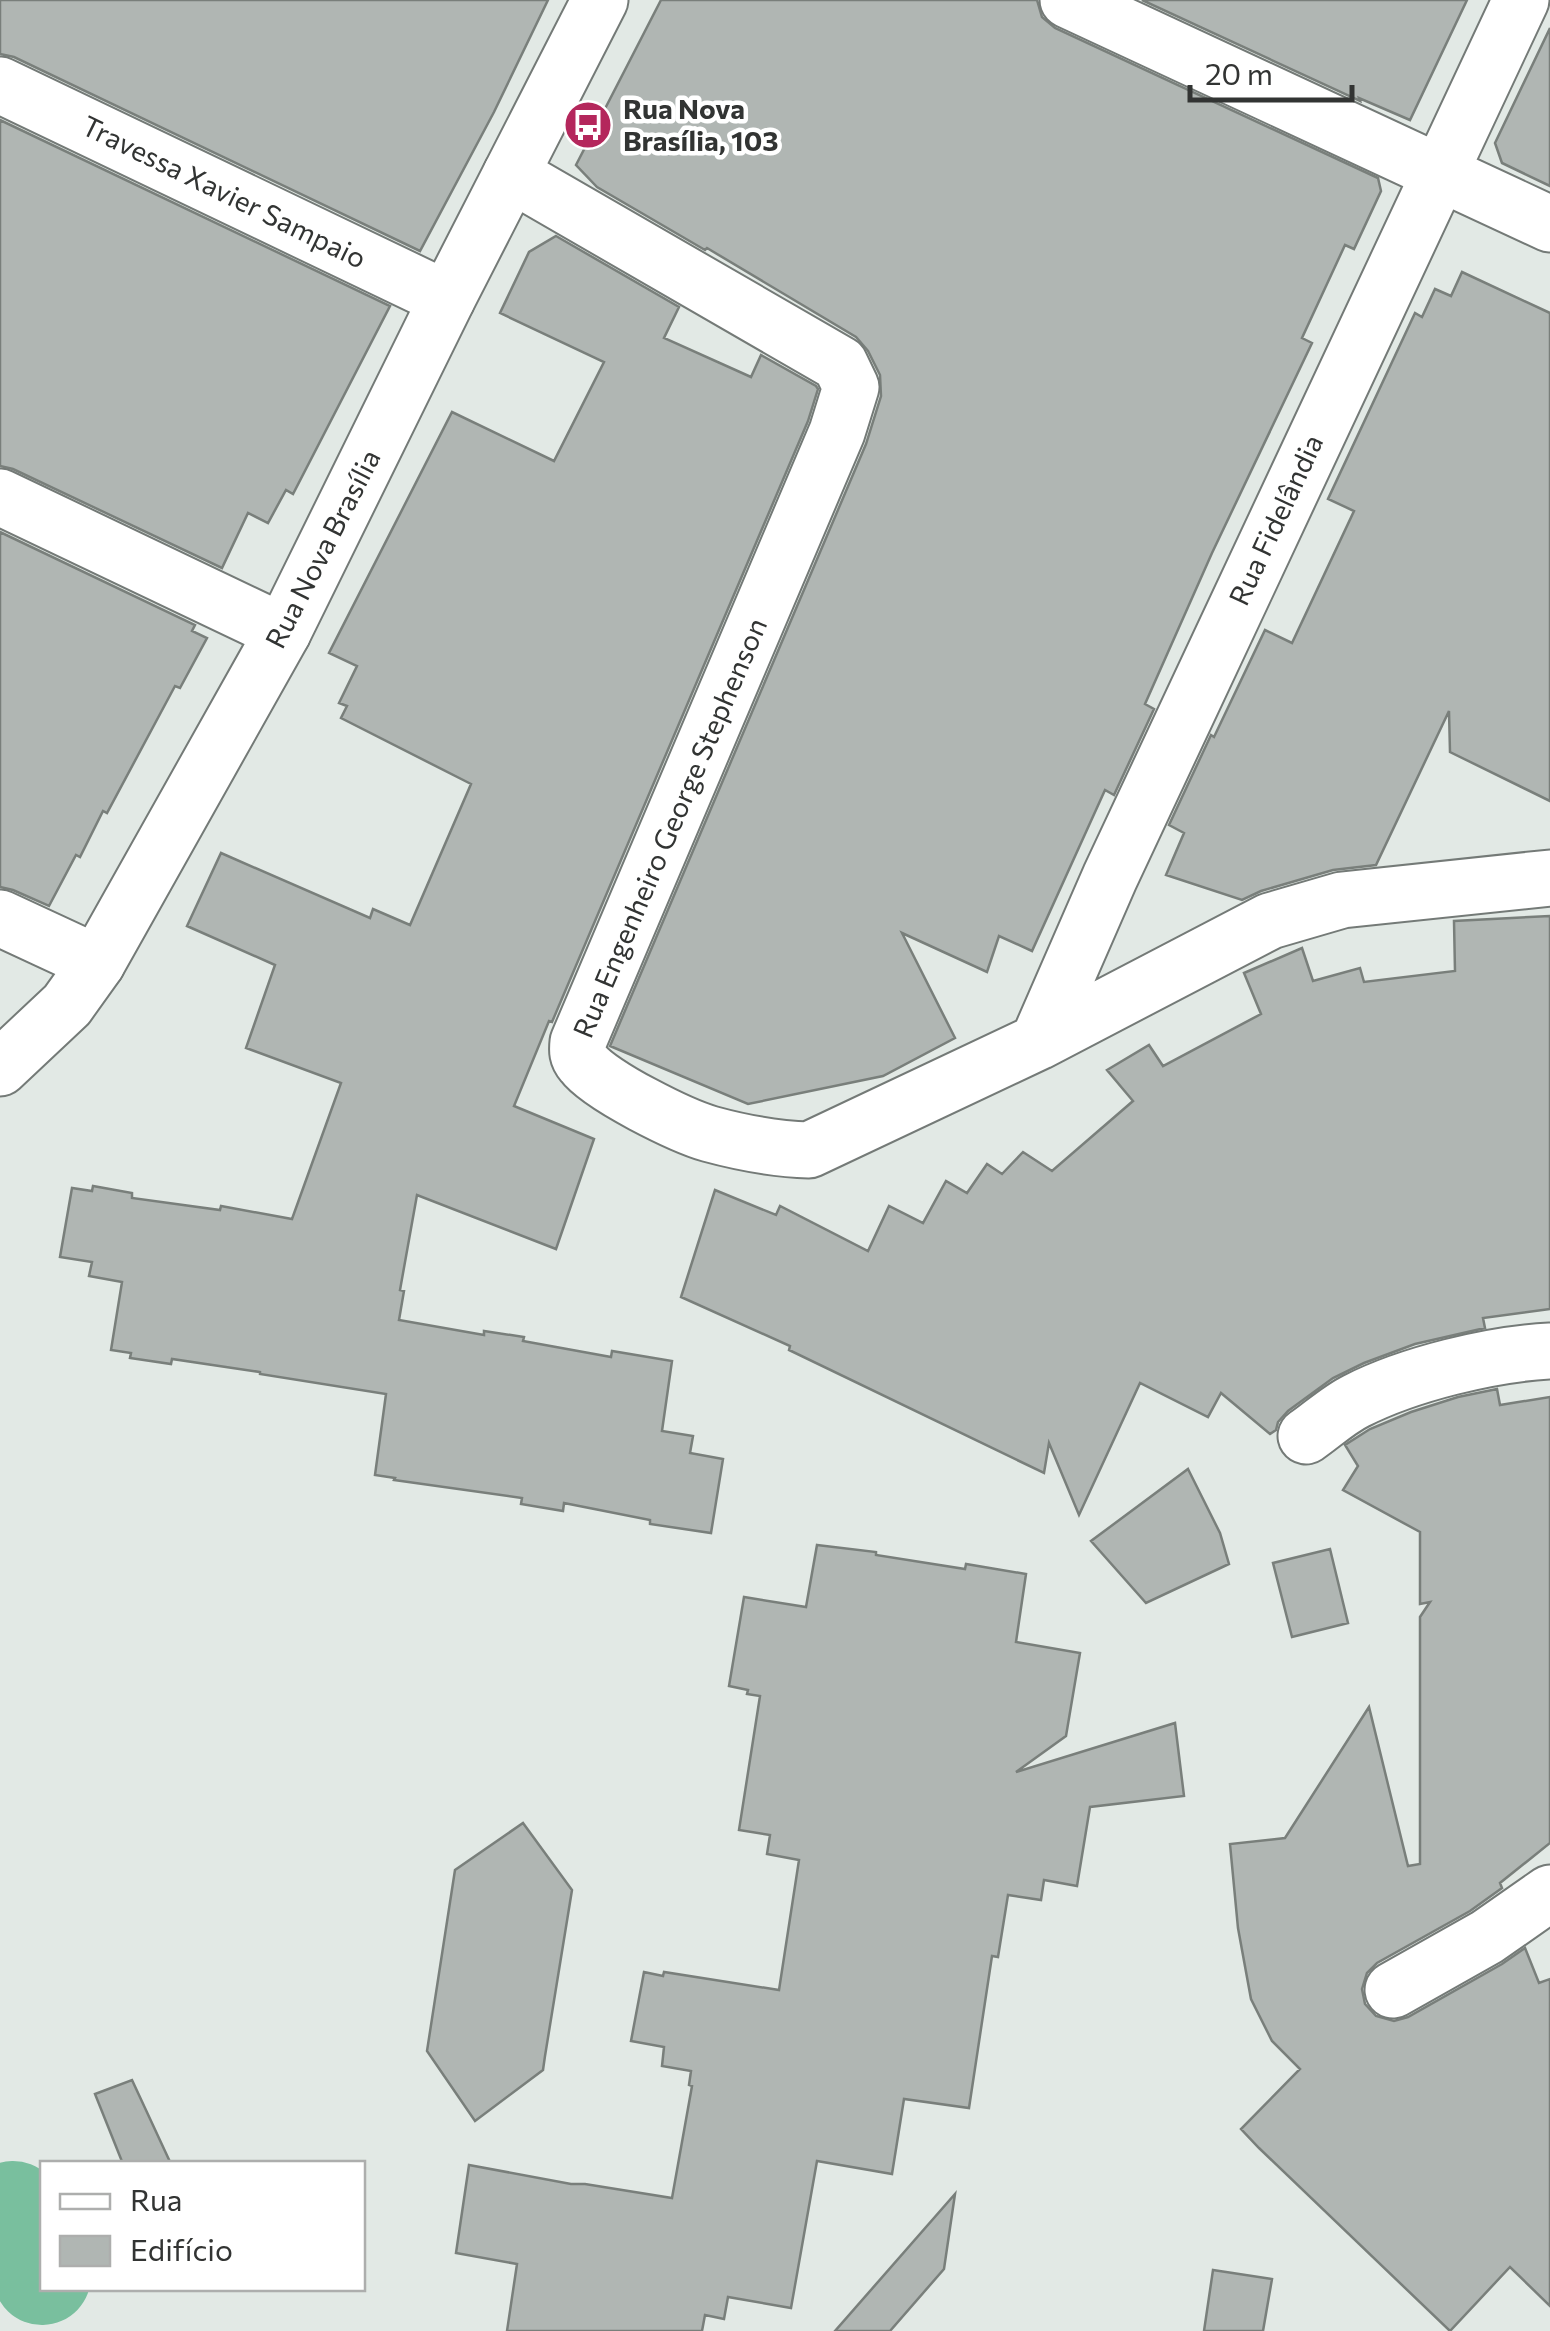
<svg xmlns="http://www.w3.org/2000/svg" width="1550" height="2331" viewBox="0 0 1550 2331" font-family="Commissioner,sans-serif">
	<style>
		.lines { fill: none; stroke-linecap: round; stroke-linejoin: round }
		.river { stroke: #79bf9e; stroke-width: 98 }
		.building { fill: #b0b6b3; stroke: #797f7b; stroke-width: 2.5 }
		.minor-casing { stroke: #747a77; stroke-width: 59 }
		.major-casing { stroke: #747a77; stroke-width: 59 }
		.minor { stroke: #fff; stroke-width: 55 }
		.major { stroke: #fff; stroke-width: 55 }
		.labels { text-anchor: middle; stroke-width: 9; stroke-linejoin: round; paint-order: stroke }
		.poi-label { font-size: 28px; font-weight: bold; fill: #323433; stroke: #fff; text-anchor: start }
		.street-label { font-size: 28px; fill: #323433; stroke: #fff }
	</style>
	<rect width="100%" height="100%" fill="#e2e9e5"/>
	<g class="lines">
		<path class="river" d="M 13,2210 L 42,2276"/>
	</g>
	<path class="building" d="M 0,0 L 548,0 L 494,112 L 420,251 L 14,57 L 0,54 Z
		M 661,0 L 1037,0 L 1042,17 L 1055,28 L 1378,178 L 1381,191 L 1354,249 L 1345,245 L 1302,338 L 1312,343 L 1212,553 L 1145,704 L 1154,709 L 1114,795 L 1105,790 L 1032,951 L 999,936 L 987,972 L 902,933 L 955,1038 L 883,1076 L 748,1104 L 610,1046 L 866,444 L 881,396 L 880,375 L 868,351 L 856,337 L 707,248 L 705,250 L 597,187 L 576,165 Z
		M 1142,0 L 1467,0 L 1410,120 L 1359,98 L 1360,101 Z
		M 1550,28 L 1550,186 L 1502,163 L 1495,143 Z
		M 0,120 L 390,306 L 293,494 L 286,490 L 268,523 L 248,513 L 222,568 L 13,469 L 0,466 Z
		M 556,236 L 679,307 L 664,338 L 751,377 L 761,355 L 816,386 L 818,389 L 808,421 L 552,1022 L 549,1021 L 514,1106 L 594,1139 L 556,1249 L 417,1195 L 400,1290 L 404,1291 L 399,1320 L 484,1335 L 484,1331 L 524,1337 L 523,1341 L 611,1357 L 612,1351 L 672,1361 L 662,1431 L 693,1436 L 690,1453 L 723,1459 L 711,1533 L 650,1524 L 650,1520 L 564,1503 L 563,1511 L 521,1504 L 522,1498 L 394,1480 L 395,1478 L 375,1475 L 386,1394 L 260,1374 L 260,1372 L 172,1359 L 171,1364 L 130,1358 L 131,1353 L 111,1350 L 122,1282 L 89,1276 L 92,1262 L 60,1257 L 72,1188 L 92,1191 L 93,1186 L 132,1193 L 132,1198 L 220,1210 L 221,1206 L 292,1219 L 341,1083 L 246,1048 L 275,965 L 187,926 L 221,853 L 370,918 L 373,909 L 410,925 L 471,784 L 341,718 L 347,706 L 339,703 L 357,666 L 329,653 L 452,412 L 554,461 L 604,362 L 500,313 L 529,252 Z
		M 1462,272 L 1550,313 L 1550,801 L 1450,752 L 1449,711 L 1376,865 L 1333,870 L 1261,891 L 1242,900 L 1166,875 L 1184,833 L 1169,825 L 1211,735 L 1214,737 L 1265,630 L 1292,643 L 1354,511 L 1328,499 L 1415,313 L 1422,317 L 1435,289 L 1451,296 Z
		M 0,532 L 195,625 L 192,631 L 207,638 L 180,688 L 175,686 L 107,813 L 103,811 L 80,857 L 76,855 L 49,906 L 13,890 L 0,887 Z
		M 1550,916 L 1550,1309 L 1483,1318 L 1485,1328 L 1415,1344 L 1364,1363 L 1333,1378 L 1288,1411 L 1278,1422 L 1276,1430 L 1270,1434 L 1221,1393 L 1208,1417 L 1140,1383 L 1079,1515 L 1049,1443 L 1044,1473 L 789,1350 L 790,1346 L 681,1297 L 715,1190 L 776,1215 L 780,1206 L 868,1251 L 889,1206 L 923,1223 L 946,1181 L 967,1193 L 987,1164 L 1002,1174 L 1023,1152 L 1052,1171 L 1133,1101 L 1107,1070 L 1149,1045 L 1163,1066 L 1261,1014 L 1244,973 L 1302,948 L 1313,981 L 1360,968 L 1364,982 L 1455,971 L 1454,921 Z
		M 1497,1389 L 1500,1405 L 1550,1397 L 1550,1843 L 1500,1883 L 1502,1888 L 1470,1911 L 1377,1963 L 1367,1973 L 1362,1989 L 1365,2004 L 1376,2016 L 1394,2021 L 1408,2017 L 1502,1964 L 1525,1948 L 1539,1983 L 1550,1979 L 1550,2306 L 1510,2267 L 1450,2331 L 1259,2148 L 1241,2129 L 1300,2069 L 1272,2041 L 1251,1999 L 1238,1928 L 1230,1844 L 1285,1838 L 1369,1707 L 1408,1866 L 1420,1864 L 1420,1617 L 1430,1602 L 1420,1604 L 1420,1532 L 1343,1490 L 1358,1466 L 1345,1445 L 1370,1429 L 1411,1412 L 1458,1397 Z
		M 1188,1469 L 1220,1533 L 1229,1564 L 1146,1603 L 1091,1541 Z
		M 817,1545 L 876,1552 L 876,1555 L 965,1569 L 966,1564 L 1026,1574 L 1016,1642 L 1080,1653 L 1066,1736 L 1016,1772 L 1175,1723 L 1184,1796 L 1090,1807 L 1077,1886 L 1044,1880 L 1041,1900 L 1008,1895 L 998,1957 L 992,1956 L 969,2108 L 904,2099 L 892,2174 L 817,2161 L 791,2308 L 728,2297 L 724,2319 L 705,2315 L 702,2331 L 507,2331 L 517,2264 L 456,2253 L 469,2165 L 571,2184 L 585,2184 L 672,2198 L 692,2086 L 689,2085 L 691,2071 L 662,2066 L 664,2047 L 631,2041 L 644,1972 L 663,1976 L 664,1972 L 779,1990 L 799,1860 L 767,1854 L 770,1835 L 739,1830 L 760,1696 L 747,1694 L 748,1690 L 729,1686 L 744,1597 L 806,1607 Z
		M 1330,1549 L 1348,1623 L 1292,1637 L 1273,1563 Z
		M 523,1823 L 572,1890 L 545,2056 L 543,2070 L 475,2121 L 427,2051 L 455,1870 Z
		M 132,2080 L 171,2164 L 123,2164 L 95,2094 Z
		M 955,2194 L 944,2269 L 890,2331 L 835,2331 Z
		M 1213,2270 L 1272,2279 L 1263,2331 L 1204,2331 Z"/>
	<g class="lines">
		<g class="minor-casing">
			<path id="minor" d="M 1068,0 L 1550,224
				M 0,85 L 447,299
				M 511,174 L 840,364 L 851,387 L 837,432 L 578,1042 C 577,1051 577,1056 583,1063 C 600,1086 682,1126 710,1134 C 743,1143 775,1149 809,1150 L 1038,1042 L 1270,921 L 1342,900 L 1550,878
				M 0,497 L 283,632
				M 0,918 L 97,963
				M 1038,1042 L 1110,877 L 1521,0
				M 1306,1436 C 1322,1425 1338,1410 1356,1401 C 1409,1374 1491,1354 1550,1351
				M 1393,1990 L 1487,1937 L 1550,1893"/>
		</g>
		<g class="major-casing">
			<path id="major" d="M 0,1068 L 67,1005 L 97,963 L 283,632 L 447,299 L 600,0"/>
		</g>
		<use href="#minor" class="minor"/>
		<use href="#major" class="major"/>
	</g>
	<defs>
		<g id="bus-disc" transform="scale(2.5)"><circle r="9.5" fill="#b4275c" stroke="#fff"/><path d="M-5-6H5V4H4V6H2V4H-2V6H-4V4H-5ZM-3.5-4V0h7V-4ZM-3.5 1.2v1.5H-2V1.2ZM2 1.2v1.5H3.5V1.2Z" fill="#fff"/></g>
	</defs>
	<g fill-rule="evenodd">
		<use href="#bus-disc" x="588" y="125"/>
	</g>
	<g class="labels">
		<g class="poi-label">
			<text x="623" y="119">Rua Nova<tspan x="623" dy="32">Brasília, 103</tspan></text>
		</g>
		<g class="street-label">
			<text transform="translate(224 192) rotate(26)" y="10">Travessa Xavier Sampaio</text>
			<text transform="translate(1276 520) rotate(-65)" y="10">Rua Fidelândia</text>
			<text transform="translate(323 549) rotate(-63)" y="10">Rua Nova Brasília</text>
			<text transform="translate(670 828) rotate(-67)" y="10">Rua Engenheiro George Stephenson</text>
		</g>
	</g>
	<rect x="40" y="2161" width="325" height="130" fill="#ffffff" stroke="#adaead" stroke-width="2.5"/>
	<rect x="60" y="2194" width="50" height="15" fill="#ffffff" stroke="#adaead" stroke-width="2.5"/>
	<text x="130" y="2211" font-size="30" fill="#323433">Rua</text>
	<rect x="60" y="2236" width="50" height="30" fill="#b0b6b3" stroke="#adaead" stroke-width="2.5"/>
	<text x="130" y="2261" font-size="30" fill="#323433">Edifício</text>
	<path d="M1190 85v15h162v-15" fill="none" stroke="#323433" stroke-width="5"/>
	<text x="1205" y="85" font-size="30" fill="#323433" stroke="#ffffff" stroke-width="8" paint-order="stroke">20 m</text>
</svg>
